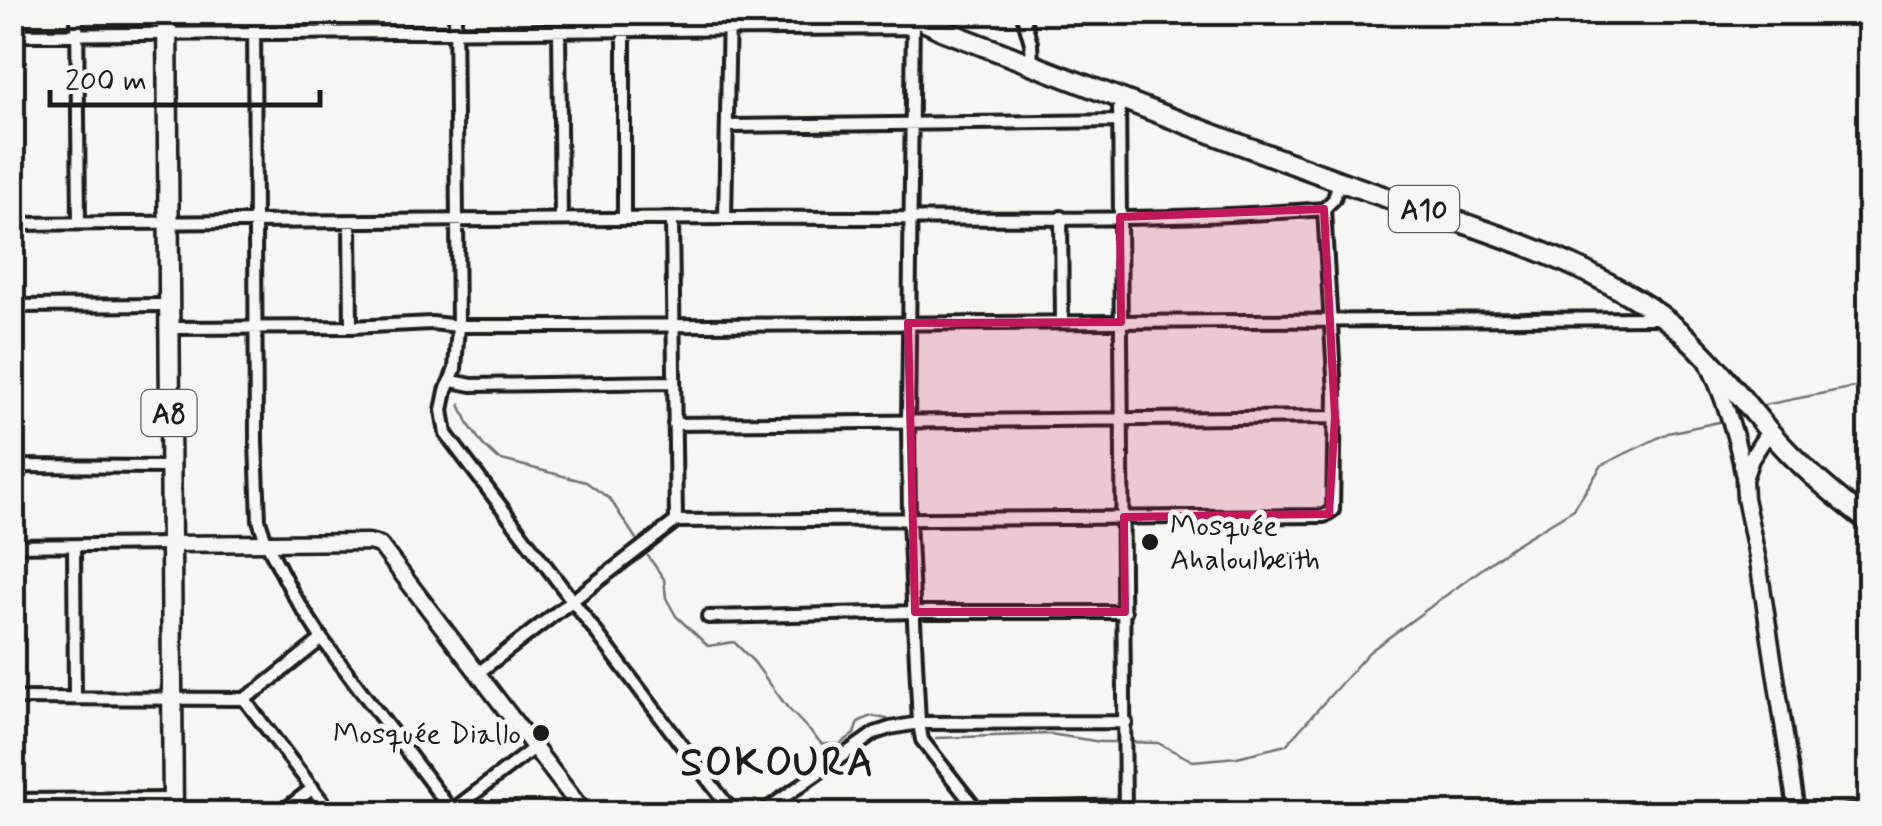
<svg xmlns="http://www.w3.org/2000/svg" width="1882" height="826" viewBox="0 0 1882 826" font-family="Mynerve,sans-serif">
	<style>
		.lines { fill: none; stroke-linecap: round; stroke-linejoin: round }
		.stream { stroke: #727271; stroke-width: 2.5 }
		.minor-casing { stroke: #1c1c1c; stroke-width: 18 }
		.tertiary-casing { stroke: #1c1c1c; stroke-width: 21 }
		.primary-casing { stroke: #1c1c1c; stroke-width: 25 }
		.minor { stroke: #f6f6f2; stroke-width: 10 }
		.tertiary { stroke: #f6f6f2; stroke-width: 14 }
		.primary { stroke: #f6f6f2; stroke-width: 18 }
		.marked { fill: #c2185b; fill-opacity: 0.2; stroke: #c2185b; stroke-width: 8; stroke-linejoin: round }
		.poi-dot { fill: #1c1c1c; stroke: #f6f6f2; stroke-width: 4 }
		.labels { text-anchor: middle; stroke-width: 10; stroke-linejoin: round; paint-order: stroke }
		.shield { fill: #f6f6f2; stroke: #5d5d5c; stroke-width: 2.5 }
		.shield-label { font-size: 28px; font-weight: bold; fill: #1c1c1c }
		.poi-label { font-size: 30px; fill: #1c1c1c; stroke: #f6f6f2; text-anchor: start }
		.district-label { font-size: 40px; font-weight: bold; letter-spacing: 2.5px; fill: #1c1c1c; stroke: #f6f6f2 }
	</style>
	<rect width="100%" height="100%" fill="#f6f6f2"/>
	<filter id="ink" filterUnits="userSpaceOnUse"><feTurbulence type="fractalNoise" baseFrequency=".01" numOctaves="2"/><feDisplacementMap in="SourceGraphic" scale="20" xChannelSelector="R" yChannelSelector="G"/><feConvolveMatrix kernelMatrix="1 2 1 2 8 2 1 2 1" color-interpolation-filters="sRGB"/></filter>
	<g filter="url(#ink)">
		<g class="lines">
			<path class="stream" d="M 460,404 L 469,425 L 483,445 L 498,459 L 586,482 L 610,499 L 638,542
				M 1764,405 L 1870,384
				M 648,556 L 664,579 L 666,598 L 676,616 L 708,646 L 734,642 L 754,662 L 787,707 L 822,744 L 840,744 L 854,734 L 858,722 L 871,716 L 887,719
				M 936,738 L 1050,734 L 1101,742 L 1119,742
				M 1127,742 L 1158,743 L 1193,761 L 1237,757 L 1286,745 L 1369,652 L 1513,546 L 1574,509 L 1602,465 L 1668,433 L 1723,421"/>
			<g class="minor-casing">
				<path id="minor" d="M 77,12 L 79,223
					M 254,12 L 256,442 L 259,520 L 266,542 L 293,594 L 322,639 L 454,814
					M 455,12 L 458,326 L 455,369 L 446,391 L 442,410 L 446,434 L 734,814
					M 1022,12 L 1031,43 L 1032,64
					M 913,17 L 908,422 L 909,519 L 919,723 L 922,740 L 977,810 L 1125,806
					M 559,32 L 561,218
					M 12,35 L 912,28
					M 1119,97 L 1125,814
					M 727,126 L 1119,121
					M 1061,217 L 1062,322
					M 725,218 L 729,12
					M 624,219 L 624,32
					M 672,220 L 676,521
					M 350,222 L 351,327
					M 12,224 C 250,222 488,221 725,218 C 925,216 1125,225 1324,209 L 1334,199 L 1339,181
					M 12,306 L 169,305
					M 169,328 L 351,327 L 432,323 L 458,326 L 571,326 L 1657,318
					M 452,381 L 472,385 L 673,382
					M 674,424 L 1335,417
					M 12,466 L 169,467
					M 12,546 L 171,544
					M 74,546 L 75,698
					M 708,617 L 915,612 L 1125,612
					M 478,673 L 676,521 L 1324,516 L 1333,510 L 1335,393 L 1324,209
					M 12,698 L 244,699 L 261,688 L 322,639
					M 244,699 L 332,814
					M 12,800 L 173,799
					M 449,813 L 535,747
					M 279,814 L 313,788
					M 760,814 L 875,733 L 890,728 L 919,723 L 1126,722
					M 1836,814 L 1870,809"/>
			</g>
			<g class="tertiary-casing">
				<path id="tertiary" d="M 1709,365 C 1725,401 1737,435 1743,473
					M 1769,431 L 1751,459 L 1744,479 L 1745,498 L 1758,561 L 1797,814
					M 171,544 L 368,542 L 380,545 L 585,814"/>
			</g>
			<g class="primary-casing">
				<path id="primary" d="M 167,12 L 173,814
					M 905,12 L 942,30 C 1074,80 1206,133 1339,181 C 1447,220 1565,248 1660,315 C 1703,346 1735,391 1769,431 C 1798,465 1834,495 1870,523"/>
			</g>
			<use href="#minor" class="minor"/>
			<use href="#tertiary" class="tertiary"/>
			<use href="#primary" class="primary"/>
		</g>
	</g>
	<path class="marked" d="M 1324,209 L 1335,417 L 1329,514 L 1124,517 L 1125,612 L 915,612 L 908,323 L 1121,322 L 1120,217 Z"/>
	<g class="poi-dot">
		<circle cx="1150" cy="542" r="10"/>
		<circle cx="541" cy="733" r="10"/>
	</g>
	<g class="labels">
		<g class="shield">
			<rect x="1389" y="186" width="70" height="46" rx="8"/>
			<rect x="141.5" y="390" width="55" height="46" rx="8"/>
		</g>
		<g class="shield-label">
			<text x="1424" y="219">A10</text>
			<text x="169" y="423">A8</text>
		</g>
		<g class="poi-label">
			<text x="1170" y="535">Mosquée<tspan x="1170" dy="34">Ahaloulbeïth</tspan></text>
			<text x="521" y="743" text-anchor="end">Mosquée Diallo</text>
		</g>
		<g class="district-label">
			<text x="778" y="775">SOKOURA</text>
		</g>
	</g>
	<rect width="1882" height="826" fill="none" stroke="#f6f6f2" stroke-width="50"/>
	<rect x="25" y="25" width="1832" height="776" fill="none" stroke="#1c1c1c" stroke-width="4" filter="url(#ink)"/>
	<path d="M50 90v15h270v-15" fill="none" stroke="#1c1c1c" stroke-width="5"/>
	<text x="65" y="90" font-size="30" fill="#1c1c1c" stroke="#f6f6f2" stroke-width="8" paint-order="stroke">200 m</text>
</svg>
